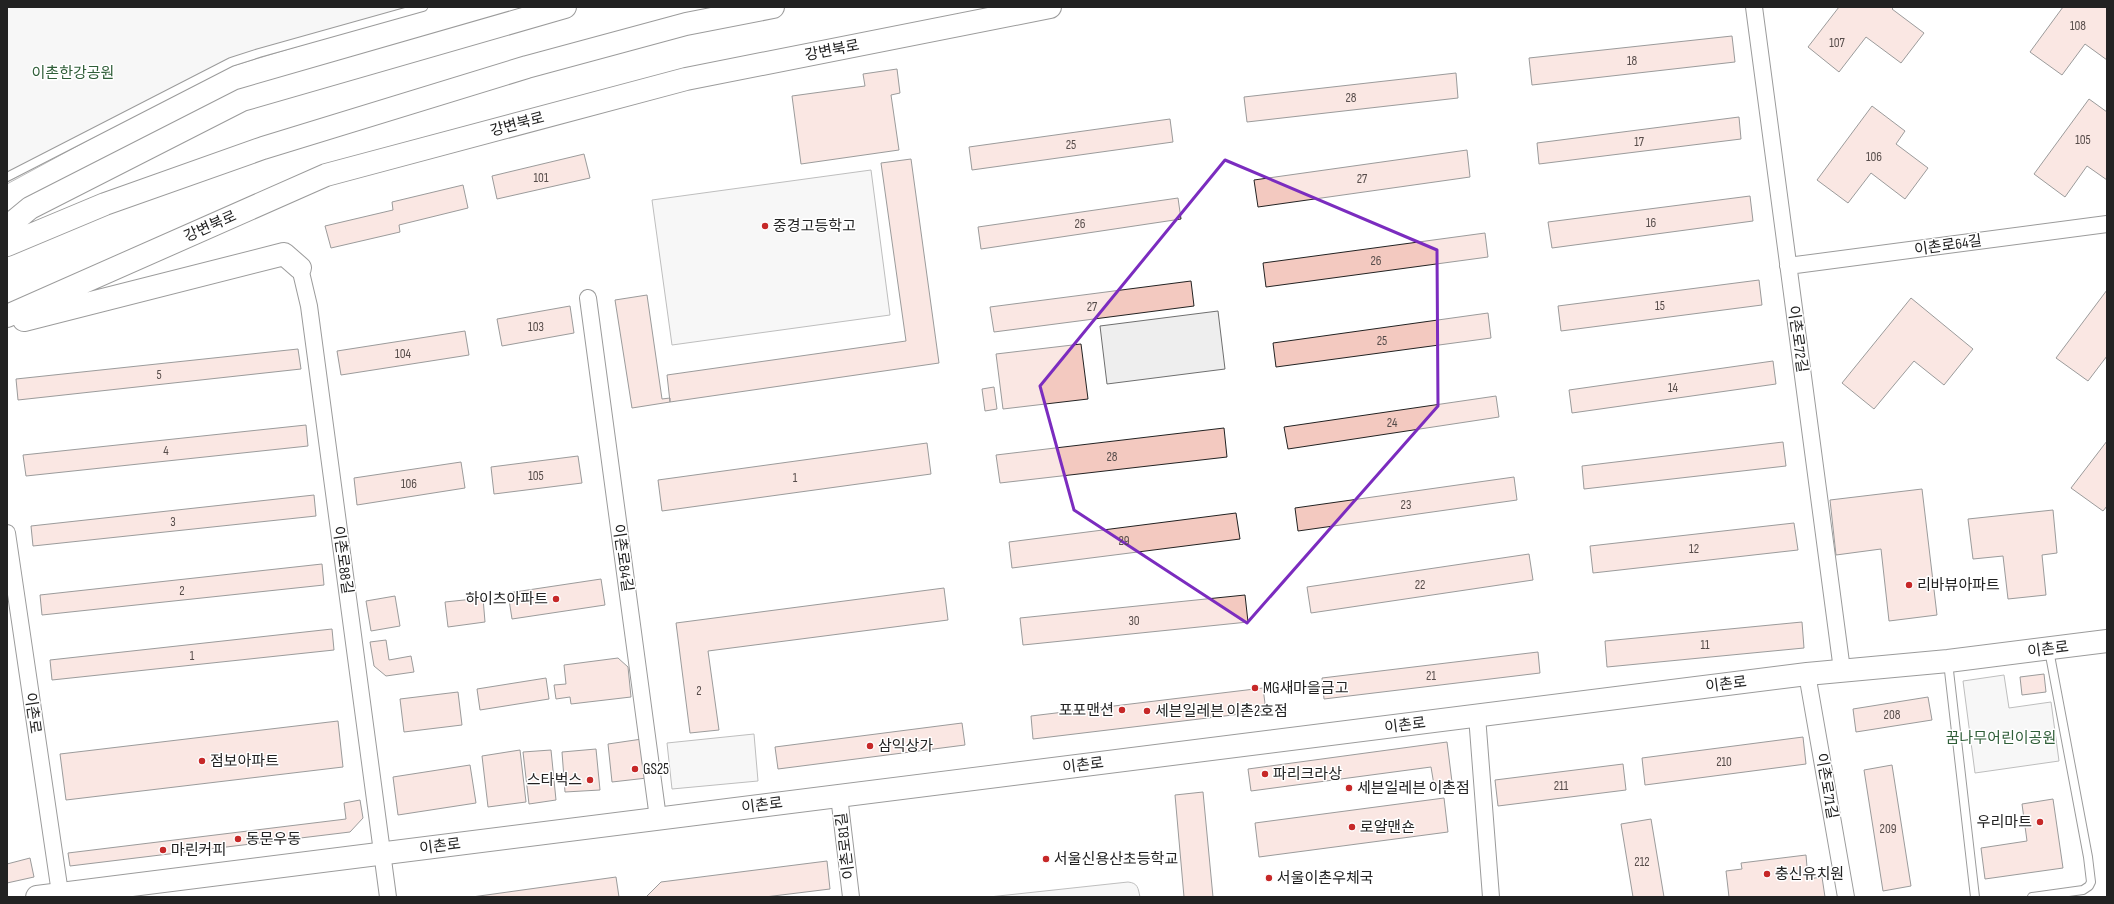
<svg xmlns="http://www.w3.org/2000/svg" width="2114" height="904" viewBox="0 0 2114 904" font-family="'Sofia Sans Condensed','Noto Sans KR',sans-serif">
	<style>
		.green { fill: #eee; stroke: #6f6f6f }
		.building { fill: #f3c9c0; stroke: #222 }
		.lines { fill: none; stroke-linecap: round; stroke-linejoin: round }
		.lane-casing { stroke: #222; stroke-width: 10 }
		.street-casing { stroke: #222; stroke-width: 18 }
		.secondary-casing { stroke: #222; stroke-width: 24 }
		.highway-casing { stroke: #222; stroke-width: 24 }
		.lane { stroke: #fff; stroke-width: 8 }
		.street { stroke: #fff; stroke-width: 16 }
		.secondary { stroke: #fff; stroke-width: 22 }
		.highway { stroke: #fff; stroke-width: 22 }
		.marked { fill: none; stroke: #7b2cbf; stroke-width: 3; stroke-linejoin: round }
		.poi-dot { fill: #c62828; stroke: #fff; stroke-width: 1.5 }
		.labels { text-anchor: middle; stroke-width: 3; stroke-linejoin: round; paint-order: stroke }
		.number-label { font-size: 13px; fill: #564c4a }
		.street-label { font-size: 15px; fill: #222; stroke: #fff }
		.park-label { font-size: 15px; fill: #2f5e38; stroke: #fff }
		.poi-label { font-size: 15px; fill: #222; stroke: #fff; text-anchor: start }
	</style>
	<rect width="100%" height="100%" fill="#fff"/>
	<path class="green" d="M 7,7 L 428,7 L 216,71 L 7,184 Z
		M 871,170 L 890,315 L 672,345 L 652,200 Z
		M 1218,311 L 1225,369 L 1107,384 L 1100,326 Z
		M 2004,675 L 2009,708 L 2051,702 L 2059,761 L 1975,773 L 1963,681 Z
		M 754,734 L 758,781 L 672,789 L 667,743 Z
		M 1128,882 C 1138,883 1138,888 1140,897 L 989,897 Z"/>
	<path class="building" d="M 1839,7 L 1894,7 L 1892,9 L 1924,33 L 1901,63 L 1866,37 L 1839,72 L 1808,47 Z
		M 2063,7 L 2107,7 L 2107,60 L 2085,44 L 2062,75 L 2030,52 Z
		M 1732,36 L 1735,62 L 1532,85 L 1529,58 Z
		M 897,69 L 900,93 L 891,95 L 899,150 L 801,164 L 792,96 L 865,86 L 863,74 Z
		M 1456,73 L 1458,98 L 1247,122 L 1244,97 Z
		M 2089,99 L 2107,112 L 2107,180 L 2087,166 L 2065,197 L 2034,174 Z
		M 1872,106 L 1905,131 L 1896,144 L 1928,168 L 1905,199 L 1871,173 L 1848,203 L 1817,180 Z
		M 1739,117 L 1741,139 L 1539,164 L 1537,143 Z
		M 1170,119 L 1173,142 L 972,170 L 969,147 Z
		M 1467,150 L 1470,177 L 1258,207 L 1254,180 Z
		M 584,154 L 590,178 L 497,199 L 492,176 Z
		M 911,159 L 939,363 L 670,402 L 667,375 L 906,341 L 881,163 Z
		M 463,185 L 468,208 L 399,225 L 400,232 L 331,248 L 325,226 L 393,210 L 392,202 Z
		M 1750,196 L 1753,221 L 1552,248 L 1548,222 Z
		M 1178,198 L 1181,219 L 981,249 L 978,227 Z
		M 1485,233 L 1488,257 L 1266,287 L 1263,263 Z
		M 1759,280 L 1762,305 L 1561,331 L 1558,306 Z
		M 1191,281 L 1194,306 L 994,332 L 990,307 Z
		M 2107,290 L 2107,356 L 2088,381 L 2056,358 Z
		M 647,295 L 662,399 L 670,398 L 670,402 L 632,408 L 615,300 Z
		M 1911,298 L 1973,349 L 1944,385 L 1914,361 L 1874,409 L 1842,383 Z
		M 570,306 L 574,333 L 502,346 L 497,319 Z
		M 1488,313 L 1491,338 L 1276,367 L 1273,343 Z
		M 465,331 L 469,355 L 341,375 L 337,351 Z
		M 1081,344 L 1088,399 L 1003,409 L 996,354 Z
		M 298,349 L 301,369 L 18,400 L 16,379 Z
		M 1773,361 L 1776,384 L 1572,413 L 1569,390 Z
		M 994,387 L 997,409 L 985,411 L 982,389 Z
		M 1496,396 L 1499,417 L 1288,449 L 1284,427 Z
		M 306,425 L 308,446 L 26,476 L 23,455 Z
		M 1224,428 L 1227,457 L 1000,483 L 996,455 Z
		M 2107,441 L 2107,506 L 2103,511 L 2071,488 Z
		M 1783,442 L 1786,466 L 1584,489 L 1582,466 Z
		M 927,443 L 931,474 L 662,511 L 658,480 Z
		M 578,456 L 582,483 L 494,494 L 491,467 Z
		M 461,462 L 465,488 L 357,505 L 354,478 Z
		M 1514,477 L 1517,500 L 1298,531 L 1295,508 Z
		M 1922,489 L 1937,615 L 1889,621 L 1881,549 L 1836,555 L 1830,500 Z
		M 314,495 L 316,516 L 33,546 L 31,526 Z
		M 2053,510 L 2057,553 L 2042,555 L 2046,595 L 2008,599 L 2003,556 L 1973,559 L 1968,519 Z
		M 1236,513 L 1240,539 L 1012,568 L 1009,542 Z
		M 1794,523 L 1798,550 L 1593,573 L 1590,546 Z
		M 1529,554 L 1533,580 L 1311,613 L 1307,587 Z
		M 322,564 L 324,585 L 42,615 L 40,595 Z
		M 601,579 L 605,605 L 512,619 L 508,593 Z
		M 944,588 L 948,620 L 708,651 L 719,730 L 690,733 L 676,623 Z
		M 1245,595 L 1248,622 L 1023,645 L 1020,618 Z
		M 395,596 L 400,626 L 371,631 L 366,601 Z
		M 483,598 L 485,622 L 448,627 L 445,602 Z
		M 1802,622 L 1804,648 L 1607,667 L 1605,641 Z
		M 332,629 L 334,650 L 52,680 L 50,660 Z
		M 386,640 L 389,660 L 411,656 L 414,672 L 386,676 L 374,666 L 370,642 Z
		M 1538,652 L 1540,673 L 1324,699 L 1322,678 Z
		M 618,658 L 628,667 L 631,697 L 571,704 L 570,697 L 556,699 L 554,685 L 566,684 L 564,665 Z
		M 2044,674 L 2046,692 L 2022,695 L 2020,677 Z
		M 546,678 L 549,699 L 480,710 L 477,689 Z
		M 1263,688 L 1266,711 L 1033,739 L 1031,716 Z
		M 458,692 L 462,725 L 404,732 L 400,699 Z
		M 1928,697 L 1932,720 L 1856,732 L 1853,709 Z
		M 338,721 L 343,767 L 66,800 L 60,754 Z
		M 962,723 L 965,745 L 778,769 L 775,747 Z
		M 1803,737 L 1806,764 L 1645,785 L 1642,758 Z
		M 642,739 L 647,778 L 612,782 L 608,744 Z
		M 1447,742 L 1452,782 L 1434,785 L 1431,767 L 1251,791 L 1248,769 Z
		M 596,749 L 600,790 L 565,792 L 562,752 Z
		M 520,750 L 526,802 L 488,807 L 482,756 Z
		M 551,750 L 556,800 L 529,804 L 523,752 Z
		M 1623,764 L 1626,790 L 1498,806 L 1495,780 Z
		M 470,765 L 476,803 L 398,815 L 393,777 Z
		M 1892,765 L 1911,886 L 1883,891 L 1864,770 Z
		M 1203,792 L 1213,897 L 1184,897 L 1175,795 Z
		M 1444,798 L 1448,832 L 1259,857 L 1255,823 Z
		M 2053,799 L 2063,868 L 1985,879 L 1981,848 L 2027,841 L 2022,804 Z
		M 360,800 L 363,818 L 350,832 L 70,866 L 68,853 L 346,819 L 344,803 Z
		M 1651,819 L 1664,897 L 1633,897 L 1621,824 Z
		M 1806,855 L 1808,879 L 1822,877 L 1825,897 L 1729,897 L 1726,871 L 1742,869 L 1741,863 Z
		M 30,858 L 34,877 L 7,883 L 7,864 Z
		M 827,861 L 830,889 L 765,897 L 646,897 L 661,882 Z
		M 616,877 L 619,897 L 472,897 Z"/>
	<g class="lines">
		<g class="lane-casing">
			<path id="lane" d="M 7,177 L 231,62 L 259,53 L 423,7
				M 1948,662 L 1975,897
				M 2032,897 L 2083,890 L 2089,886 L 2091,882 L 2088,857 L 2049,650"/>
		</g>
		<g class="street-casing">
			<path id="street" d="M 1754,7 L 1842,670
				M 1788,266 L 2107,224
				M 300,268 L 309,306 L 388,897
				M 588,298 L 658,818
				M 7,533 L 60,893
				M 1807,674 L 1846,897
				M 1477,716 L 1491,897
				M 839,796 L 851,897"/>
		</g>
		<g class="secondary-casing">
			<path id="secondary" d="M 37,897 L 1807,674 L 1948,661 L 2107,641"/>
		</g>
		<g class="highway-casing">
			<path id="highway" d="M 7,227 L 30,208 L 242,100 L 565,7
				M 7,245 L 105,204 L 263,148 L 527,67 L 686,24 L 773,7
				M 7,316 L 326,175 L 686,79 L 1050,7
				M 24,320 L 284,254 L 300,268"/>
		</g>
		<use href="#lane" class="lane"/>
		<use href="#street" class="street"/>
		<use href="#secondary" class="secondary"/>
		<use href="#highway" class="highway"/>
	</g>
	<path d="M0 0H2114V904H0ZM 1225,160 L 1437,250 L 1438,406 L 1247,623 L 1074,510 L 1040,386 Z" fill="#fff" fill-opacity=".55" fill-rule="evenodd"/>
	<path class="marked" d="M 1225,160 L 1437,250 L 1438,406 L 1247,623 L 1074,510 L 1040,386 Z"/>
	<g class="poi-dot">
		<circle cx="765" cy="226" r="4"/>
		<circle cx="1909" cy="585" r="4"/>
		<circle cx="556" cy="599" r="4"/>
		<circle cx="1255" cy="688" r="4"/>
		<circle cx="1122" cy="710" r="4"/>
		<circle cx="1147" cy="711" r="4"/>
		<circle cx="870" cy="746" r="4"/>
		<circle cx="202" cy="761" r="4"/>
		<circle cx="635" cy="769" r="4"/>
		<circle cx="1265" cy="774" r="4"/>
		<circle cx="590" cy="780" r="4"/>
		<circle cx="1349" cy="788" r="4"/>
		<circle cx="2040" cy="822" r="4"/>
		<circle cx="1352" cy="827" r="4"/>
		<circle cx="238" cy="839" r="4"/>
		<circle cx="163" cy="850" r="4"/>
		<circle cx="1046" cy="859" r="4"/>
		<circle cx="1767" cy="874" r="4"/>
		<circle cx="1269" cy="878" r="4"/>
	</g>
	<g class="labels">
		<g class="number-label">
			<text x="2078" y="30">108</text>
			<text x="1837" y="47">107</text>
			<text x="1632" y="65">18</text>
			<text x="1351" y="102">28</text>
			<text x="2083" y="144">105</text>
			<text x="1639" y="146">17</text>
			<text x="1071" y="149">25</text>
			<text x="1874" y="161">106</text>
			<text x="541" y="182">101</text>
			<text x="1362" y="183">27</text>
			<text x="1651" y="227">16</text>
			<text x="1080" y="228">26</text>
			<text x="1376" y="265">26</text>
			<text x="1660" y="310">15</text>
			<text x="1092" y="311">27</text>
			<text x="536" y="331">103</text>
			<text x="1382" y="345">25</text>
			<text x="403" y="358">104</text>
			<text x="159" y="379">5</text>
			<text x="1673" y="392">14</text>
			<text x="1392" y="427">24</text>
			<text x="166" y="455">4</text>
			<text x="1112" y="461">28</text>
			<text x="536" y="480">105</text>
			<text x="795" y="482">1</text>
			<text x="409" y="488">106</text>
			<text x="1406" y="509">23</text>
			<text x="173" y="526">3</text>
			<text x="1124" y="545">29</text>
			<text x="1694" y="553">12</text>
			<text x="1420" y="589">22</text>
			<text x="182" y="595">2</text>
			<text x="1134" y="625">30</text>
			<text x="1705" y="649">11</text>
			<text x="192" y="660">1</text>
			<text x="1431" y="680">21</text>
			<text x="699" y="695">2</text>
			<text x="1892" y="719">208</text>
			<text x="1724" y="766">210</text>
			<text x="1561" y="790">211</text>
			<text x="1888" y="833">209</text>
			<text x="1642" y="866">212</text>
		</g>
		<g class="street-label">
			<text transform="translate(832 50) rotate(-11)" y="5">강변북로</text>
			<text transform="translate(517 124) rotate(-15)" y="5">강변북로</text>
			<text transform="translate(210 226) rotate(-24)" y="5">강변북로</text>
			<text transform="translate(1948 245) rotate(-8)" y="5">이촌로64길</text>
			<text transform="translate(1798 339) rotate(82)" y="5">이촌로72길</text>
			<text transform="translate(623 558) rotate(82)" y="5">이촌로84길</text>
			<text transform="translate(343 560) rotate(82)" y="5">이촌로88길</text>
			<text transform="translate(2048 649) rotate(-7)" y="5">이촌로</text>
			<text transform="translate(1726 684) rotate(-7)" y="5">이촌로</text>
			<text transform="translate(33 713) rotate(82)" y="5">이촌로</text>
			<text transform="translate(1405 725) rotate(-7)" y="5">이촌로</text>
			<text transform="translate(1083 765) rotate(-7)" y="5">이촌로</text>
			<text transform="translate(1827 786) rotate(80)" y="5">이촌로71길</text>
			<text transform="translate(762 805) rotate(-7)" y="5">이촌로</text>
			<text transform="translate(440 846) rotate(-7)" y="5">이촌로</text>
			<text transform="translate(845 846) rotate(-97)" y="5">이촌로81길</text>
		</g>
		<g class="park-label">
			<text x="73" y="78">이촌한강공원</text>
			<text x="2001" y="743">꿈나무어린이공원</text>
		</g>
		<g class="poi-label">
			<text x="773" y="231">중경고등학고</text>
			<text x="1917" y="590">리바뷰아파트</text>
			<text x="548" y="604" text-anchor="end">하이츠아파트</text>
			<text x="1263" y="693">MG새마을금고</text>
			<text x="1114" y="715" text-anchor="end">포포맨션</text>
			<text x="1155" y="716">세븐일레븐 이촌2호점</text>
			<text x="878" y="751">삼익상가</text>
			<text x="210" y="766">점보아파트</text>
			<text x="643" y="774">GS25</text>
			<text x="1273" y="779">파리크라상</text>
			<text x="582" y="785" text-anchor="end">스타벅스</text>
			<text x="1357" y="793">세븐일레븐 이촌점</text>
			<text x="2032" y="827" text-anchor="end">우리마트</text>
			<text x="1360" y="832">로얄맨숀</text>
			<text x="246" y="844">동문우동</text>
			<text x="171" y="855">마린커피</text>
			<text x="1054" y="864">서울신용산초등학교</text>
			<text x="1775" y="879">충신유치원</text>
			<text x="1277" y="883">서울이촌우체국</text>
		</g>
	</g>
	<rect width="2114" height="904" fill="none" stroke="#222222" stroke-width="16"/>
</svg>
